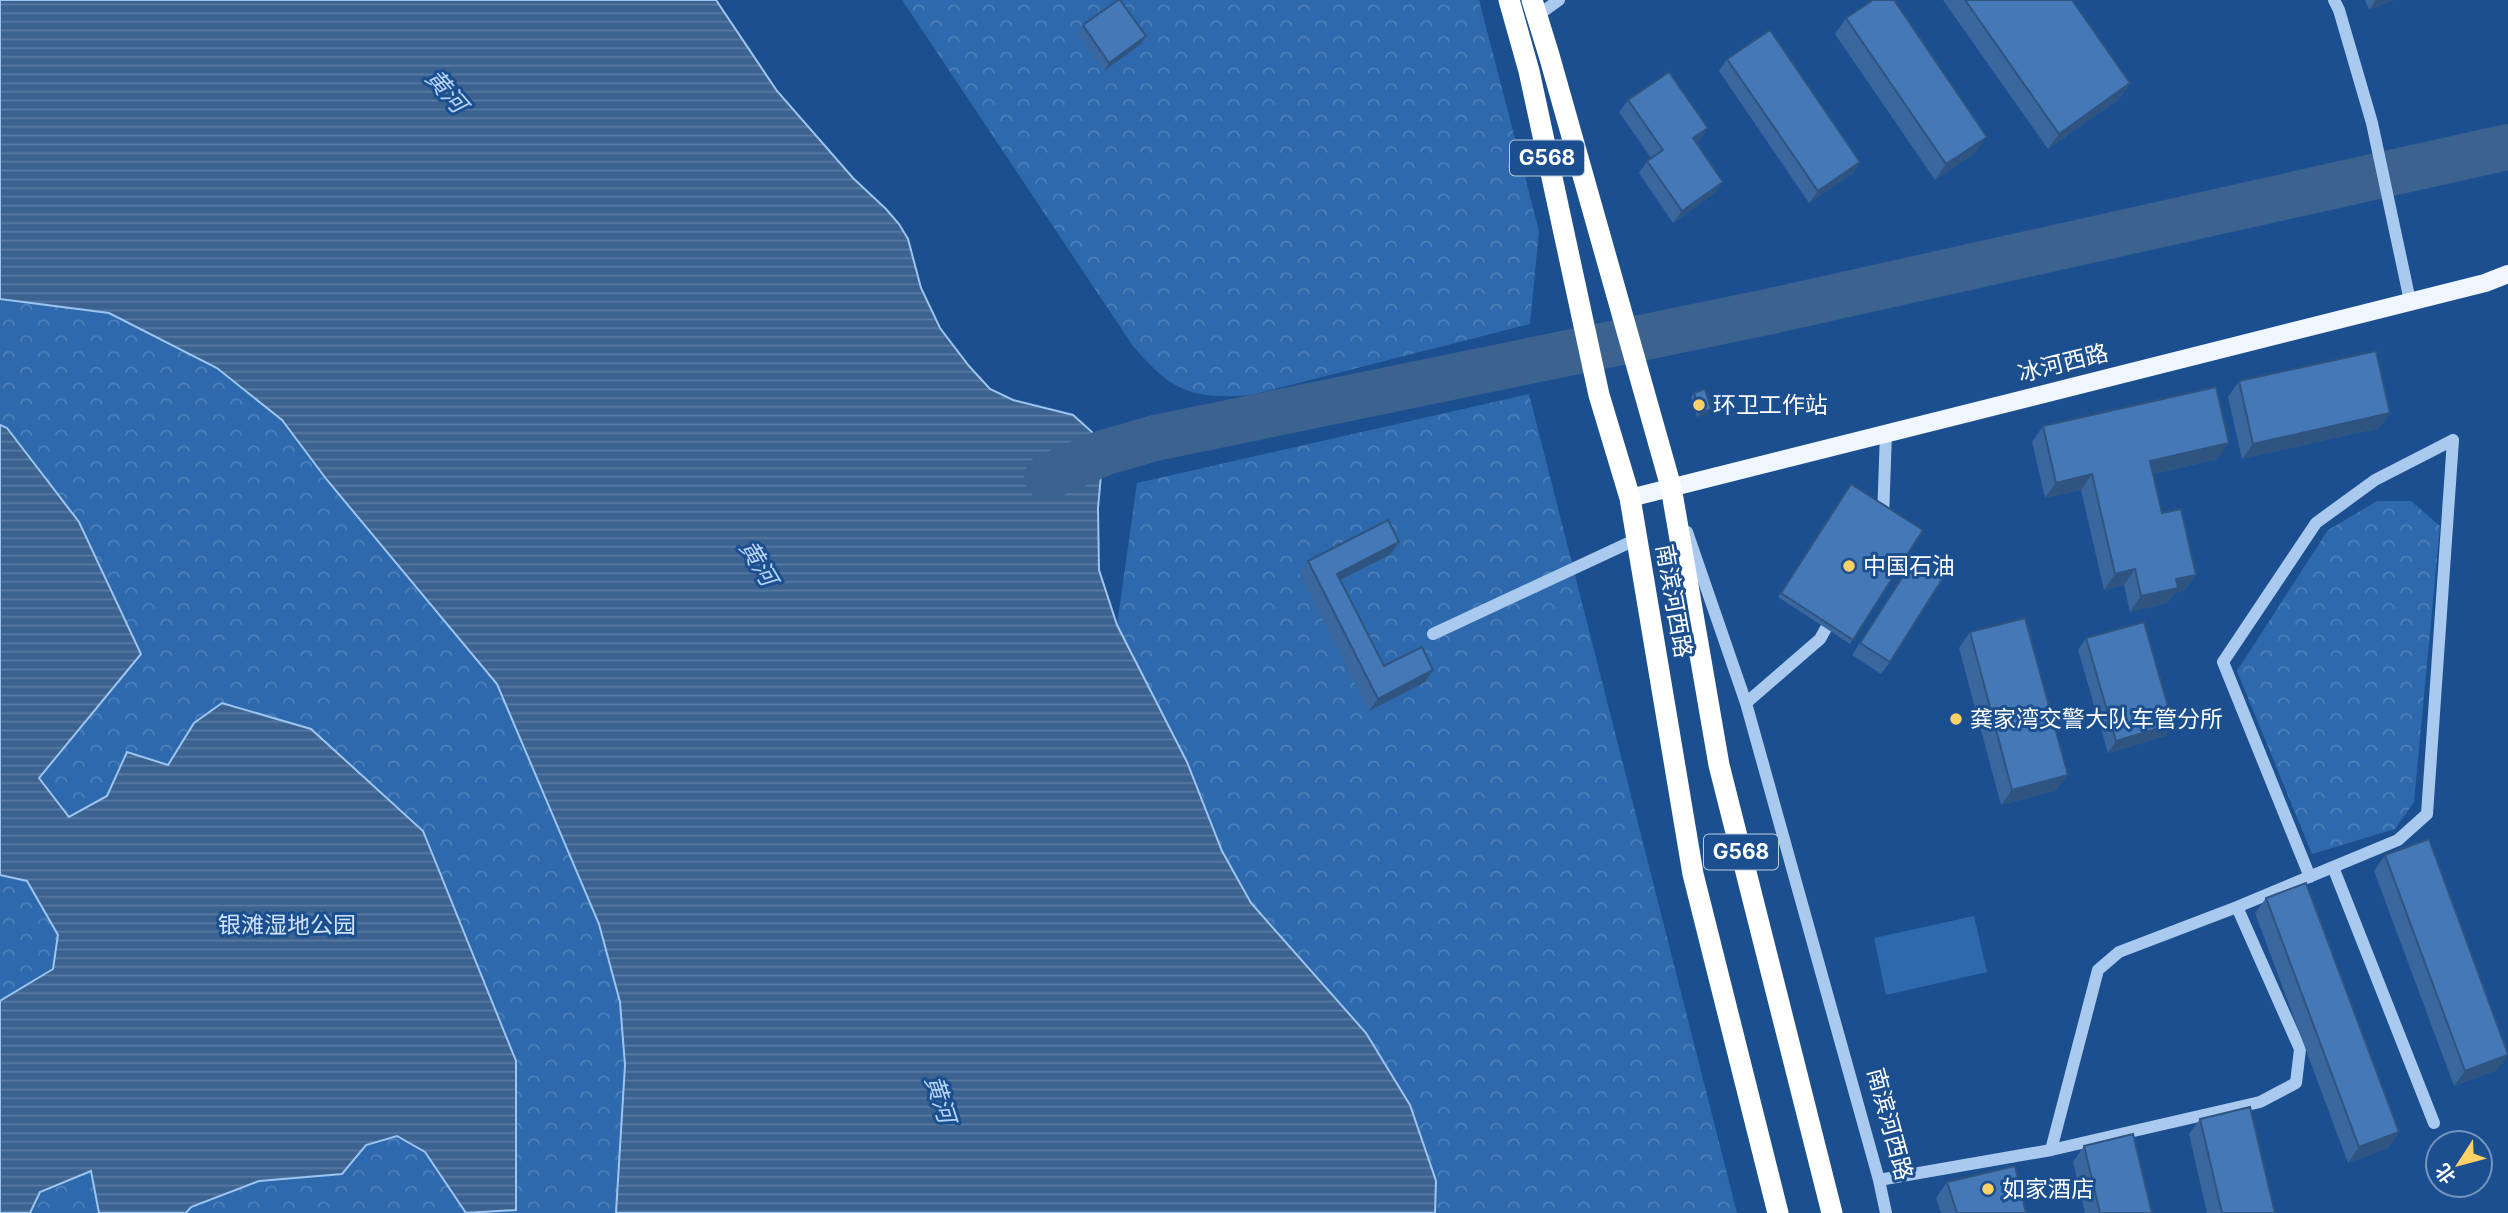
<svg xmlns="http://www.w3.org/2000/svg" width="2508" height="1213" viewBox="0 0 2508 1213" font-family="Inter,'Noto Sans SC',sans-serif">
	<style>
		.grass { fill: #2e69ad }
		.forest { fill: url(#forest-crowns) }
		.water { fill: url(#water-rules); stroke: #9cc4f0; stroke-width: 2 }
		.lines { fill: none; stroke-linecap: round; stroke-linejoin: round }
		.river { stroke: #3c6290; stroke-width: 46 }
		.minor { stroke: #a9c9ee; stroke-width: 12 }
		.major { stroke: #f0f6ff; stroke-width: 18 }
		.highway { stroke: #fff; stroke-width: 21 }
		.wall { fill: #3a679d }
		.shaded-wall { fill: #305480 }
		.building { fill: #4478b7; stroke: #305480; stroke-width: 2 }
		.poi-dot { fill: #ffd166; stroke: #1b4f8f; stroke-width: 2.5 }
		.labels { text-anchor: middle; stroke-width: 6; stroke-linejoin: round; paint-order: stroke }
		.shield { fill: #1b4f8f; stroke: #bbcadd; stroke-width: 2 }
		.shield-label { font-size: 21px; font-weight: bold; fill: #fff }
		.street-label { font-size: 23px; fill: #fff; stroke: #1b4f8f }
		.poi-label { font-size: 23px; fill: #fff; stroke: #1b4f8f; text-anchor: start }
		.park-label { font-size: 23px; fill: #cfe3fa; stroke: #1b4f8f }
		.water-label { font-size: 24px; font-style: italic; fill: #b5d3f5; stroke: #1b4f8f }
	</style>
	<defs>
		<pattern id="forest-crowns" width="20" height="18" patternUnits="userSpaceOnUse" patternTransform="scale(1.75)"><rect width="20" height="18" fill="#2e69ad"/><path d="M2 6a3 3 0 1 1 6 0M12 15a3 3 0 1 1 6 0" fill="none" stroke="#4d80b9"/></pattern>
		<pattern id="water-rules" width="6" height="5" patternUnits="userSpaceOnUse" patternTransform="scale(1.75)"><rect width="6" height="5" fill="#3c6290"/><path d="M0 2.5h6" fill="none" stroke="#597aa1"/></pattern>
	</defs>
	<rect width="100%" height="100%" fill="#1b4f8f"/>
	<path class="grass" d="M 1974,916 L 1987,972 L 1886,995 L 1874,938 Z"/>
	<path class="forest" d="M 902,0 L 1479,0 L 1539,231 L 1530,324 L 1251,395 C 1192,400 1171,391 1133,346 Z
		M 0,299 L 109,313 L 217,368 L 282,420 L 327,480 L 497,684 L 599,924 L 620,1002 L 625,1065 L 616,1213 L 0,1213 Z
		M 1529,394 L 1737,1213 L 1435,1213 L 1436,1181 L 1410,1105 L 1366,1033 L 1251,903 L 1222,851 L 1187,762 L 1117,625 L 1137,483 Z
		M 2377,501 L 2411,501 L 2440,526 L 2414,802 L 2395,829 L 2312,854 L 2237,671 L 2328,530 Z"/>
	<path class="water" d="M 0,0 L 716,0 L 777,91 L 853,178 L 886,209 L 899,224 L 908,239 L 921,288 L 940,328 L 969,366 L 990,389 L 1013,400 L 1073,415 L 1092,432 L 1103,453 L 1098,508 L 1099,570 L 1117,625 L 1187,762 L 1222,851 L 1251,903 L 1366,1033 L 1410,1105 L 1436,1181 L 1435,1213 L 616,1213 L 625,1065 L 620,1002 L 599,924 L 497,684 L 327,480 L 282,420 L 217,368 L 109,313 L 0,299 Z
		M 0,425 L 7,428 L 79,522 L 141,654 L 39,778 L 69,817 L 107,796 L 127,752 L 168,765 L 194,723 L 222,703 L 311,729 L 423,831 L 516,1061 L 516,1210 L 466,1213 L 425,1152 L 397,1136 L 366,1145 L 342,1174 L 259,1181 L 191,1207 L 186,1213 L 99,1213 L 91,1171 L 40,1192 L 30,1213 L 0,1213 L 0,1001 L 53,969 L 58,935 L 27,881 L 0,875 Z"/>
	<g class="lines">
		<path class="river" d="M 1047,477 L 1103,453 L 1155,438 L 1767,312 L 2508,147"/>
		<path class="minor" d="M 2334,0 L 2339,10 L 2372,123 L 2410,301
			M 1537,16 L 1559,0
			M 1883,518 L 1886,433
			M 1687,532 L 1746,703 L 1879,1180 L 1886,1213
			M 1433,634 L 1637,539
			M 1746,703 L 1820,639 L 1834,614
			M 2333,867 L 2434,1123
			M 2310,877 L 2223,662 L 2316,523 L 2375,480 L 2453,440
			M 2051,1150 L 2098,970 L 2119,952 L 2237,907 L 2398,840 L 2427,814 L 2453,440
			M 1879,1180 L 2051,1150 L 2260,1102 L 2296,1083 L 2300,1049 L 2237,907"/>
		<path class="major" d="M 1630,498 L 2485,283 L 2508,274"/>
		<path class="highway" d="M 1509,0 L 1529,71 L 1599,395 L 1630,498 L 1693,874 L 1778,1213
			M 1532,0 L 1549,55 L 1671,487 L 1719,765 L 1832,1213"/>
	</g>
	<path class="wall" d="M 1943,0 L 2072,0 L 2130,83 L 2119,99 L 2048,149 Z
		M 2365,0 L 2394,0 L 2369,10 Z
		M 1846,18 L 1976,152 L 1935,180 L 1835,34 Z
		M 1083,25 L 1146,36 L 1141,44 L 1104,71 L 1077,33 Z
		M 1727,59 L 1860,162 L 1852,174 L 1809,203 L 1719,71 Z
		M 1628,100 L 1708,128 L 1700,140 L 1696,143 L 1723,182 L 1714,194 L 1673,223 L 1639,173 L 1647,161 L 1651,158 L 1619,112 Z
		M 2239,381 L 2390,413 L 2379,428 L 2242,459 L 2228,397 Z
		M 1694,393 L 1708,413 L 1697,417 L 1691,397 Z
		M 2043,426 L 2218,459 L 2153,474 L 2162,513 L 2196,575 L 2185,590 L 2175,593 L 2167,603 L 2130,612 L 2124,585 L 2104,590 L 2081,490 L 2045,498 L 2032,442 Z
		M 1851,484 L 1923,530 L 1850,644 L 1778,597 Z
		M 1391,554 L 1340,580 L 1384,666 L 1433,670 L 1425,682 L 1369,711 L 1299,573 L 1308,561 Z
		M 1914,559 L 1890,662 L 1881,674 L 1852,655 Z
		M 1970,632 L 2057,790 L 2001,805 L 1959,648 Z
		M 2086,638 L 2173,724 L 2165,736 L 2108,753 L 2078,650 Z
		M 2385,855 L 2497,1070 L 2454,1086 L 2374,871 Z
		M 2266,898 L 2399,1132 L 2388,1148 L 2348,1163 L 2255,913 Z
		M 2200,1119 L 2275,1213 L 2207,1213 L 2189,1134 Z
		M 2084,1146 L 2152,1213 L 2085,1213 L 2073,1162 Z
		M 1947,1182 L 2026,1213 L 1941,1213 L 1936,1198 Z"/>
	<path class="shaded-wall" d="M 2376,0 L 2394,0 L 2369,10 Z
		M 1146,36 L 1141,44 L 1104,71 L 1109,63 Z
		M 2130,83 L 2119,99 L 2048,149 L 2059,134 Z
		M 1708,128 L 1700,140 L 1684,150 L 1693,138 Z
		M 1987,137 L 1976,152 L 1935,180 L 1946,164 Z
		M 1860,162 L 1852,174 L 1809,203 L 1818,191 Z
		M 1723,182 L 1714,194 L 1673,223 L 1682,211 Z
		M 1711,409 L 1708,413 L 1697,417 L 1700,413 Z
		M 2390,413 L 2379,428 L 2242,459 L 2253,444 Z
		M 2229,443 L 2218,459 L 2139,477 L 2150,461 Z
		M 2092,474 L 2081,490 L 2045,498 L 2056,483 Z
		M 1399,542 L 1391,554 L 1328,586 L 1337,574 Z
		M 2135,569 L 2124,585 L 2104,590 L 2115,574 Z
		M 2196,575 L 2185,590 L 2175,593 L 2167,603 L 2130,612 L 2141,596 L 2176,579 Z
		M 1433,670 L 1425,682 L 1369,711 L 1378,699 Z
		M 2173,724 L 2165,736 L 2108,753 L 2116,741 Z
		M 2068,775 L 2057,790 L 2001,805 L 2012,790 Z
		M 2508,1055 L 2497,1070 L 2454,1086 L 2465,1071 Z
		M 2399,1132 L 2388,1148 L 2348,1163 L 2359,1147 Z"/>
	<path class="building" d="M 1118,0 L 1120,0 L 1146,36 L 1109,63 L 1083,25 Z
		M 1873,0 L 1894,0 L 1987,137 L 1946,164 L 1846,18 Z
		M 1965,0 L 2072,0 L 2130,83 L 2059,134 Z
		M 1770,30 L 1860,162 L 1818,191 L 1727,59 Z
		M 1669,72 L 1708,128 L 1693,138 L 1723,182 L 1682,211 L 1647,161 L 1663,150 L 1628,100 Z
		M 2376,351 L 2390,413 L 2253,444 L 2239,381 Z
		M 2216,387 L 2229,443 L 2150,461 L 2162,513 L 2181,509 L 2196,575 L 2176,579 L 2178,588 L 2141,596 L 2135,569 L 2115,574 L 2092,474 L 2056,483 L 2043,426 Z
		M 1705,389 L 1711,409 L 1700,413 L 1694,393 Z
		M 1851,484 L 1923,530 L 1853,640 L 1781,593 Z
		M 1388,520 L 1399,542 L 1337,574 L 1384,666 L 1422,647 L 1433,670 L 1378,699 L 1308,561 Z
		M 1914,559 L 1943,578 L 1890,662 L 1860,643 Z
		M 2025,618 L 2068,775 L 2012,790 L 1970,632 Z
		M 2144,622 L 2173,724 L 2116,741 L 2086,638 Z
		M 2429,839 L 2508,1054 L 2508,1055 L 2465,1071 L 2385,855 Z
		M 2306,883 L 2399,1132 L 2359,1147 L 2266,898 Z
		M 2250,1107 L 2275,1213 L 2222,1213 L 2200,1119 Z
		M 2133,1134 L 2152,1213 L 2100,1213 L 2084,1146 Z
		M 2015,1166 L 2026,1213 L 1957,1213 L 1947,1182 Z"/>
	<g class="poi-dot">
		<circle cx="1699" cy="405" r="7"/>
		<circle cx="1849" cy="566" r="7"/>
		<circle cx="1956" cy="719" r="7"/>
		<circle cx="1988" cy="1189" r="7"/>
	</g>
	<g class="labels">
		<g class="shield">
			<rect x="1510" y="140.5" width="74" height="35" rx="5"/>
			<rect x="1704" y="834.5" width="74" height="35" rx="5"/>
		</g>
		<g class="shield-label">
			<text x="1547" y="165">G568</text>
			<text x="1741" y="859">G568</text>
		</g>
		<g class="street-label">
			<text transform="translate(2063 363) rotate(-14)" y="8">冰河西路</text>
			<text transform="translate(1674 601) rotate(80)" y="8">南滨河西路</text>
			<text transform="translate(1890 1124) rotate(75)" y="8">南滨河西路</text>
		</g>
		<g class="poi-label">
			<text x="1713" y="413">环卫工作站</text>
			<text x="1863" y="574">中国石油</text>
			<text x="1970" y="727">龚家湾交警大队车管分所</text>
			<text x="2002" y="1197">如家酒店</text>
		</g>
		<g class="park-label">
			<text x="287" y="933">银滩湿地公园</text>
		</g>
		<g class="water-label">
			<text transform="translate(446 91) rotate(49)" y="8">黄河</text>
			<text transform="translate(758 563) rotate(59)" y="8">黄河</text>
			<text transform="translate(940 1099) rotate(72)" y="8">黄河</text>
		</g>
	</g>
	<g transform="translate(2459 1164) rotate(234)"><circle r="33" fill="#1b4f8f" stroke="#7695bc" stroke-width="2"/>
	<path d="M0-5L12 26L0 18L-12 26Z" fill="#ffd166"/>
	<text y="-10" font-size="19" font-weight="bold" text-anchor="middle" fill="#ffffff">北</text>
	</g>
</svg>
